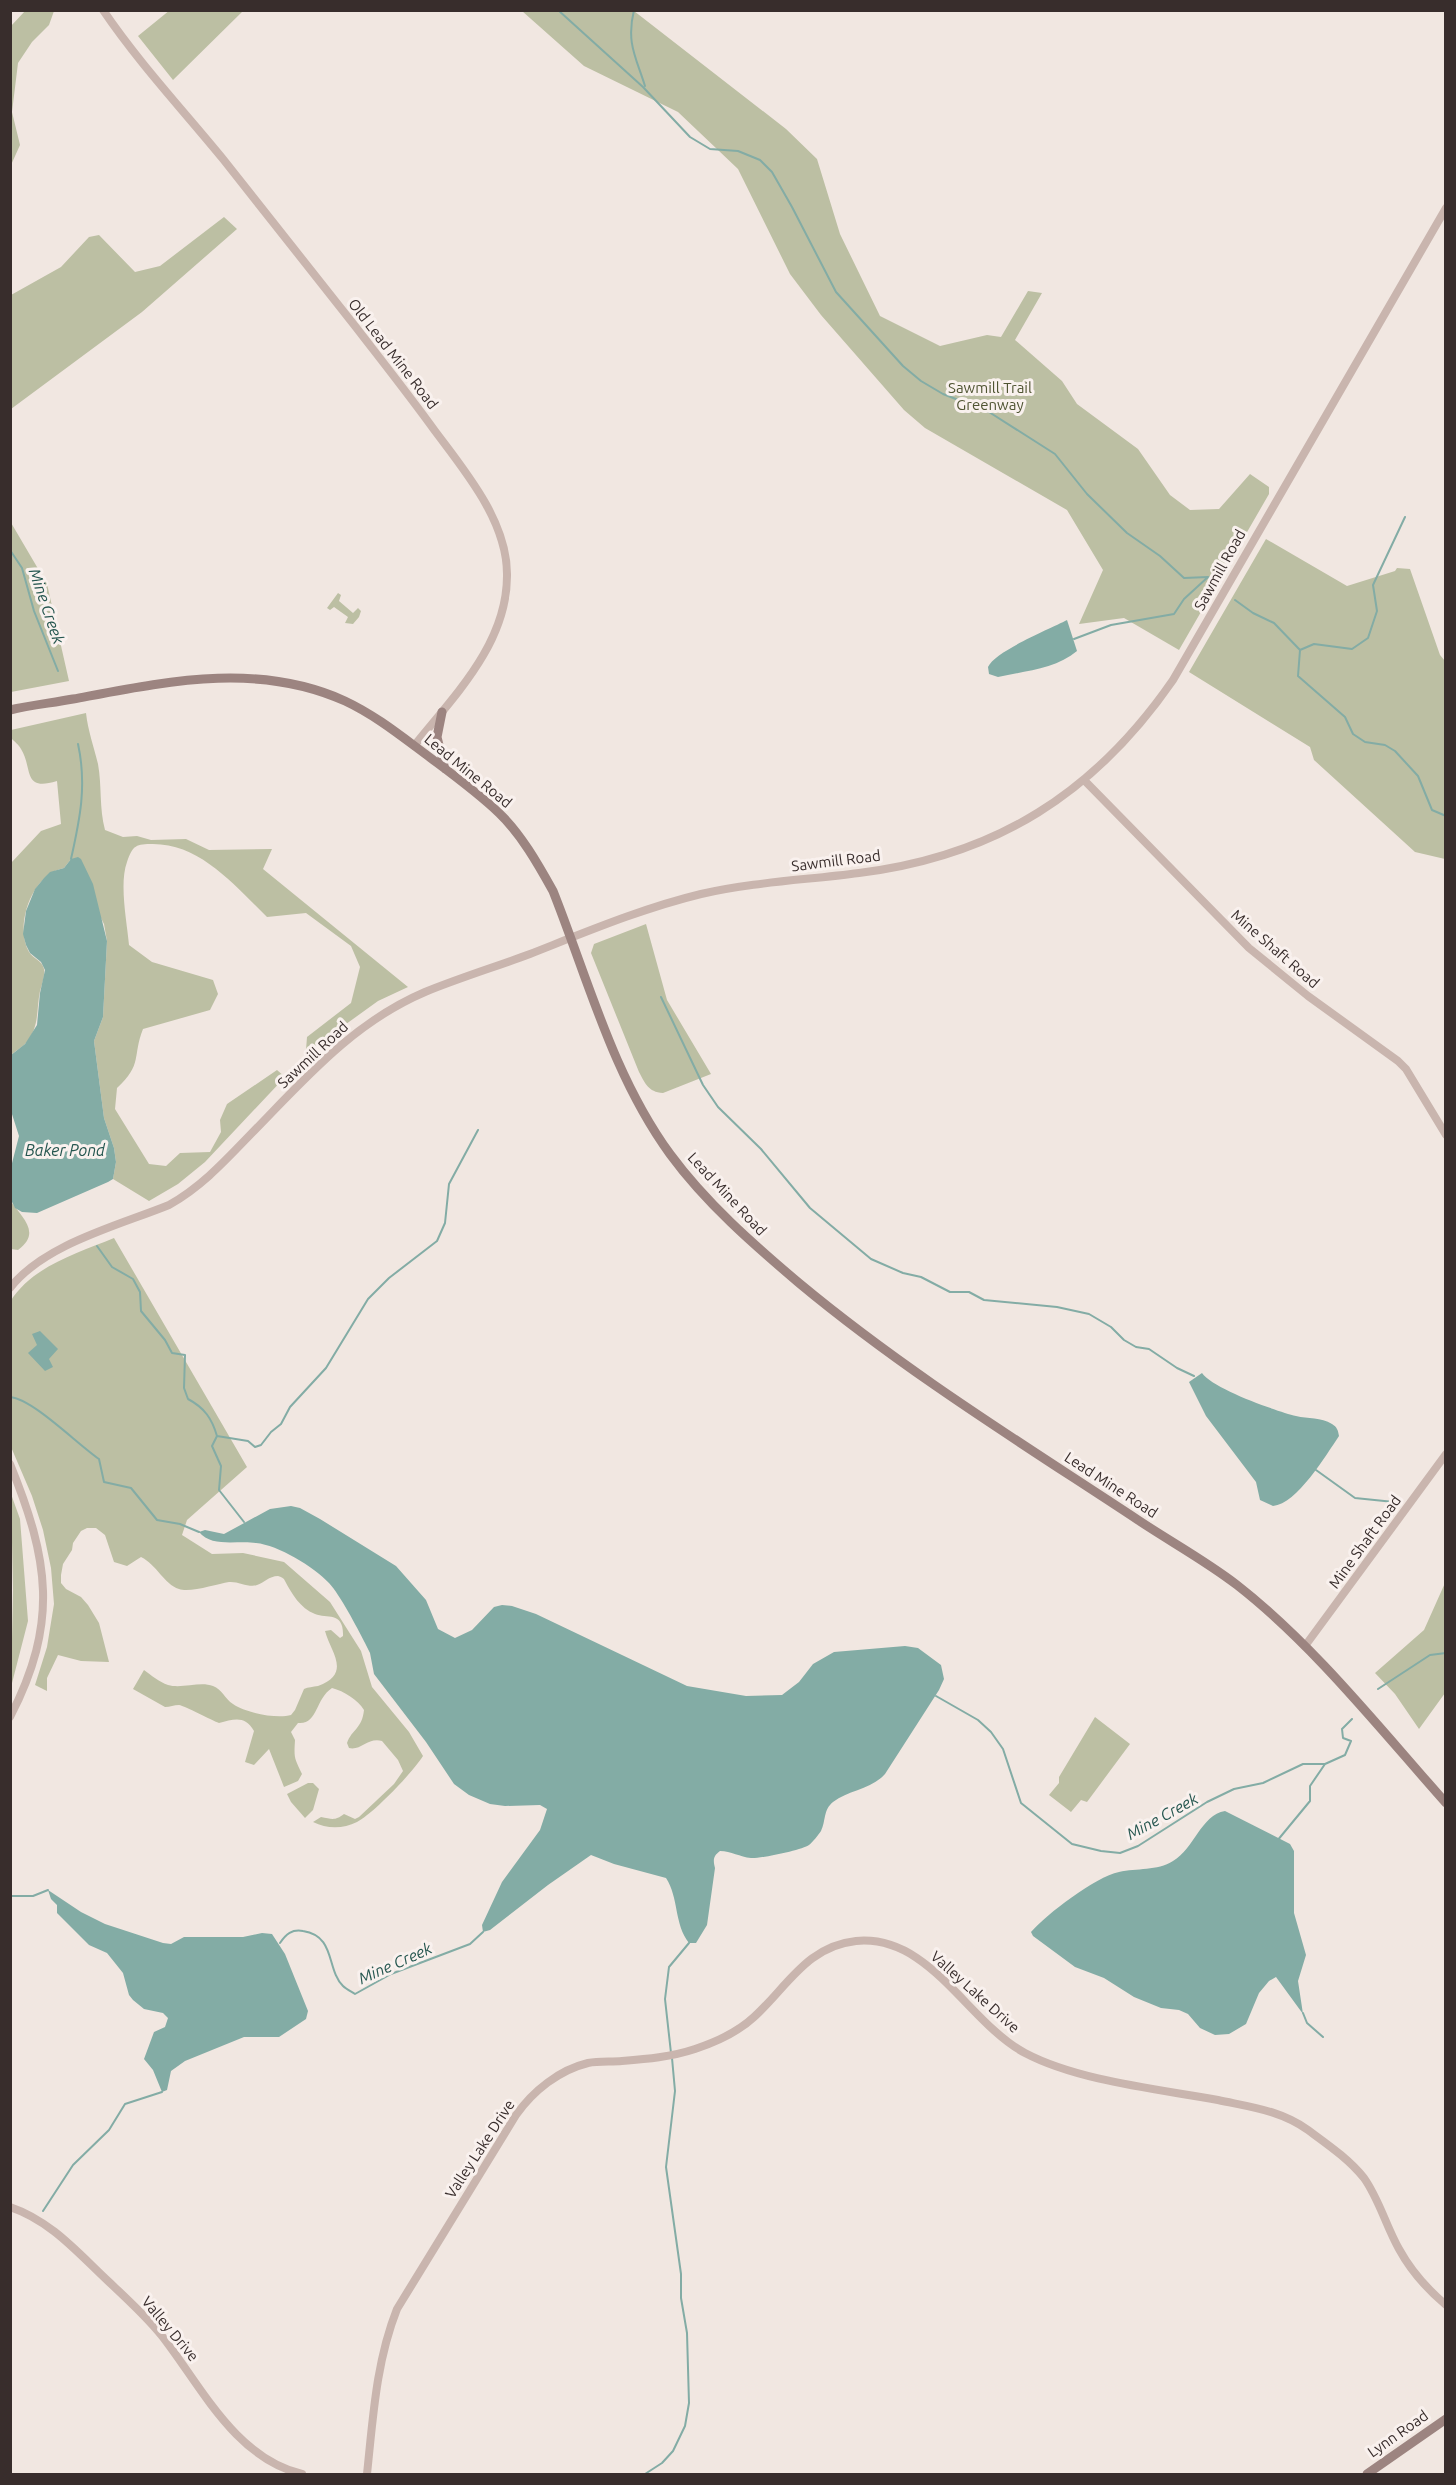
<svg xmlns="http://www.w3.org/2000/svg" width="1456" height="2485" viewBox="0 0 1456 2485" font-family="Ubuntu,sans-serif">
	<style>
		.green { fill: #bcbfa3 }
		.water { fill: #83aca5 }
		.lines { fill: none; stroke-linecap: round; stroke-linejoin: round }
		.stream { stroke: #83aca5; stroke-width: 2 }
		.tertiary { stroke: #c9b5ae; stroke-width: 8 }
		.secondary { stroke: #9c8480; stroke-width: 9 }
		.labels { text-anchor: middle; stroke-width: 6; stroke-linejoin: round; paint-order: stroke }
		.street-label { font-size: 15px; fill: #382d2c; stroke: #f9f1ee }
		.park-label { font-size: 15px; fill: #4f5432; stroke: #f9f1ee }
		.water-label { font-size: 16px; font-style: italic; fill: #25564f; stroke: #f9f1ee }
	</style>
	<rect width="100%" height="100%" fill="#f1e7e1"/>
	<path class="green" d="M 170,10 L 243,10 L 243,11 L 173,80 L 138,36 Z
		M 25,11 L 54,11 L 49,25 L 32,42 L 18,63 L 12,112 L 20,145 L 11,165 L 11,26 Z
		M 522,11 L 634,11 L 786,129 L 817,159 L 840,234 L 880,316 L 940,346 L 987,335 L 1001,337 L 1028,291 L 1042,293 L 1015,340 L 1062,381 L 1077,404 L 1138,449 L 1170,495 L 1190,510 L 1219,509 L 1250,474 L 1269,487 L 1269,494 L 1179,650 L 1124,618 L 1079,624 L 1103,570 L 1067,510 L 925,428 L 904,410 L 821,315 L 790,274 L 738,169 L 678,112 L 584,66 Z
		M 224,217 L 237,229 L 142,312 L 11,409 L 11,295 L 61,267 L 89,237 L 99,235 L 135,272 L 160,266 Z
		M 10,521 L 47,584 L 69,681 L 11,692 Z
		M 1266,539 L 1347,586 L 1395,571 L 1397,568 L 1410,569 L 1440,655 L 1445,661 L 1445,859 L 1415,852 L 1314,760 L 1310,747 L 1189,672 Z
		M 338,593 L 341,595 L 339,601 L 353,613 L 358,608 L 361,611 L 359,617 L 353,624 L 345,623 L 348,617 L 334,607 L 330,610 L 327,608 Z
		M 86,713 C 88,731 94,747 98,764 C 102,786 99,808 105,830 L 123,837 L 137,836 L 151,840 L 186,839 L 209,850 L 272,849 L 263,869 L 408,987 L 378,1001 L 317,1045 L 306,1050 L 307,1037 L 351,1003 L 360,967 L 351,946 L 306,913 L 267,917 C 235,886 201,844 153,844 C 136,844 133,845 127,862 C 119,884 127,922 129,945 L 152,962 L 213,980 L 218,994 L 210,1010 L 143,1029 C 132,1057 143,1064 117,1088 L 115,1109 L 149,1164 L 166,1166 L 180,1153 L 210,1152 L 221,1132 L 220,1120 L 227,1104 L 277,1070 L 285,1077 L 205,1162 L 178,1184 L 149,1201 L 113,1179 L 116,1162 L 114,1148 L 104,1118 L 94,1041 L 103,1017 L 107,941 L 104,924 L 71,859 L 64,868 C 32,874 14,925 29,952 C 33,959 42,960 44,969 C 45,976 42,984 40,991 C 36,1010 40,1028 25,1044 C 21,1048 15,1051 11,1055 L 11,863 L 41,831 L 61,824 L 57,781 C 22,792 33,768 21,749 C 19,745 14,741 11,738 L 11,730 Z
		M 646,924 L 667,1000 L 711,1074 L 663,1093 C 648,1092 645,1083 639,1072 L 591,953 L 594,944 Z
		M 10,1200 C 20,1216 43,1232 18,1250 L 11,1249 Z
		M 114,1238 L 247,1467 L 187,1520 L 182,1535 L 212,1554 L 243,1553 L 284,1562 L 330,1602 L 361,1651 L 372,1687 L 409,1732 L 423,1756 C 413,1772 373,1814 357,1822 C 343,1829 327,1829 313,1822 L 321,1817 C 332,1819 335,1821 344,1814 L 355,1819 L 359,1817 L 394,1784 L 403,1771 L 398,1760 L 382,1741 C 368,1737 361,1751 349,1748 L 347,1743 C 352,1729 362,1729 364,1710 C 358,1700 344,1691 332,1688 C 315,1699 318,1725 298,1723 L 291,1732 L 295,1740 C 294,1758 294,1757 302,1774 L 298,1781 L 284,1787 L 269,1749 L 254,1765 L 245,1762 L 254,1731 C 245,1715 234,1719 219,1723 C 211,1720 185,1706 179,1705 C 174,1705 170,1707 165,1707 L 133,1689 L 144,1670 C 151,1675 159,1682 168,1685 C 182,1689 200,1681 213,1686 C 222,1689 225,1699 233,1704 C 246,1713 277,1719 291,1715 L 295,1710 L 304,1689 C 308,1687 313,1687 318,1686 C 352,1673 331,1653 325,1631 L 331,1630 L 340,1638 L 343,1636 C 344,1611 327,1619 315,1614 C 300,1608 292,1594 285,1581 C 284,1578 281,1577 278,1576 C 269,1576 264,1583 257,1585 C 249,1588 238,1581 229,1582 C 217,1584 190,1593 179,1589 C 164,1584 157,1565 141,1557 L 127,1566 L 114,1562 L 105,1535 L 96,1528 L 87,1528 L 81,1531 L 73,1543 L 72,1550 L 63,1564 L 61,1575 L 61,1583 L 66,1589 L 81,1597 L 88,1605 L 99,1623 L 109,1662 L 81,1661 L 58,1655 L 47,1678 L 47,1691 L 35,1685 L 47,1647 L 54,1604 L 51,1568 L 43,1530 L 32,1496 L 11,1447 L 10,1302 C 32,1266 78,1253 114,1238 Z
		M 11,1494 L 20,1519 L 28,1621 L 11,1687 L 13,1590 Z
		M 1445,1583 L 1445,1693 L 1419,1729 L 1395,1694 L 1375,1673 L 1424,1630 Z
		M 1095,1717 L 1130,1744 L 1087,1802 L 1081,1800 L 1071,1812 L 1049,1795 L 1059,1783 L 1059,1777 Z
		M 308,1783 L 313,1783 L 319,1789 L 313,1810 L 305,1818 L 291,1802 L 287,1794 Z"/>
	<path class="water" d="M 1067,620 L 1077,651 C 1056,669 1024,671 998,677 L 989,674 L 988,667 C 995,651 1050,629 1067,620 Z
		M 78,857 L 81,859 L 93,884 L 107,941 L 103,1017 L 94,1041 L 104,1118 L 114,1148 L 116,1162 L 113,1179 L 108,1182 L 37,1213 L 22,1212 L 15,1208 L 11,1200 L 11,1167 L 19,1136 L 11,1111 L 11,1055 L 25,1044 L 37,1025 L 40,993 L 45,970 L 41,962 L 30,953 L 26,945 L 23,934 L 26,911 L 35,889 L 44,878 L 50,872 L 64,868 L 71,859 Z
		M 40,1331 L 58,1349 L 49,1359 L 53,1367 L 45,1371 L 28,1353 L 37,1345 L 32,1334 Z
		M 1202,1373 C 1213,1389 1276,1411 1296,1416 C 1308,1419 1321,1417 1332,1424 C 1337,1427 1338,1430 1339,1436 C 1326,1455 1297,1504 1273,1506 L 1260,1500 L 1256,1482 L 1206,1416 L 1189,1382 Z
		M 291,1506 L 300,1508 L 320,1519 L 396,1566 L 426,1600 L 438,1629 L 455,1638 L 472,1630 L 494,1607 L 502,1605 L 512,1606 L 536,1614 L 687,1686 L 746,1696 L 782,1695 L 799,1682 L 813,1664 L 834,1652 L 905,1646 L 918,1648 L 941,1665 L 944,1679 L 939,1690 L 885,1774 C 872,1789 849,1790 833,1802 C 823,1810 826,1821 821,1831 C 818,1835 813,1842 809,1845 C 802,1850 759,1859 751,1858 C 740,1857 731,1851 720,1851 C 713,1856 713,1860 715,1868 L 707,1925 L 696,1943 L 689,1943 C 674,1924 679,1898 666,1878 L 614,1864 L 591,1855 L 548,1885 L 490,1930 L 483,1932 L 482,1925 L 502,1882 L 540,1830 L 547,1809 L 540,1805 L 505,1806 L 490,1804 L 469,1795 L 454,1784 L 426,1742 L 374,1674 L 370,1653 L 365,1643 C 357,1627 340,1595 329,1583 C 314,1567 278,1545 256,1543 C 238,1540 212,1548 199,1532 L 205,1530 L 224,1534 L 270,1509 Z
		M 1225,1811 L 1290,1844 L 1294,1851 L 1294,1913 L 1306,1955 L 1298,1981 L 1303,2014 L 1276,1977 L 1269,1981 L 1259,1993 L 1246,2024 L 1229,2034 L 1215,2035 L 1200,2028 L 1188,2014 L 1179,2010 L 1161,2008 L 1134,1997 L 1104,1978 L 1075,1967 L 1033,1936 L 1031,1932 C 1047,1914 1095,1877 1119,1872 C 1137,1868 1157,1871 1173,1861 C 1194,1849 1201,1815 1225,1811 Z
		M 48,1890 L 81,1912 L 105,1924 L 163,1943 L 171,1944 L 184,1937 L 243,1937 L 262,1933 L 272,1934 L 285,1954 L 308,2011 L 306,2019 L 279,2037 L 244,2037 L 185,2061 L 171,2071 L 167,2090 L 162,2092 L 153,2070 L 144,2059 L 154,2032 L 165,2027 L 168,2018 L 163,2013 L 144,2009 L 133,2000 L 129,1995 L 123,1973 L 107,1953 L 89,1945 L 57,1913 L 57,1905 L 51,1899 Z"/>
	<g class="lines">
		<path class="stream" d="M 558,10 L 643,87 L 690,137 L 710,149 L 738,151 L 760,160 L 772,172 L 792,207 L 836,292 L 903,366 L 921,381 L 943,394 L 989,412 L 1055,454 L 1087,494 L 1127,533 L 1160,556 L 1184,578 L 1208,577 L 1213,582
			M 634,10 C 626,43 636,57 645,86
			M 10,550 L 22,568 L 34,611 L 58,671
			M 1235,600 L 1253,613 L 1274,623 L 1300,650 L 1298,676 L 1345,717 L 1353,734 L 1365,742 L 1385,745 L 1395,751 L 1418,776 L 1432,810 L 1446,816
			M 1074,639 L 1111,625 L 1174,614 L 1184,599 L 1208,577
			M 1300,650 L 1314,644 L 1352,649 L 1368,638 L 1377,611 L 1373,585 L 1405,517
			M 71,859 C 80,819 87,785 78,744
			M 661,997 L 703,1085 L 718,1107 L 761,1149 L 810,1208 L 871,1259 L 903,1273 L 921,1277 L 950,1292 L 969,1292 L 984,1300 L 1057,1307 L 1089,1314 L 1111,1327 L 1124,1340 L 1136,1347 L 1149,1349 L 1177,1368 L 1194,1376
			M 97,1246 L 112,1267 L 133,1279 L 140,1292 L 141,1311 L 165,1340 L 172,1353 L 185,1355 L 184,1388 L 188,1399 C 205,1408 212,1419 217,1436 L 212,1446 L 221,1466 L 219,1490 L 244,1522
			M 10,1397 C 33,1399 77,1444 99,1459 L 104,1482 L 131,1488 L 157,1520 L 180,1524 L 199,1532
			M 217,1436 L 248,1441 L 255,1447 L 261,1445 L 271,1432 L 281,1424 L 290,1407 L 326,1368 L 368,1299 L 389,1278 L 437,1241 L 445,1223 L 449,1184 L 478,1130
			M 1316,1470 L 1355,1498 L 1394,1502
			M 1378,1689 L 1430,1655 L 1446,1653
			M 936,1696 L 978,1720 L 991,1732 L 1003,1749 L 1021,1803 L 1072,1844 L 1101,1851 L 1120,1853 L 1138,1846 L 1207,1802 L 1234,1789 L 1263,1783 L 1303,1764 L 1325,1764 L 1345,1755 L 1351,1741 L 1343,1738 L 1342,1729 L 1352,1719
			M 1277,1841 L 1310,1801 L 1310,1786 L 1325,1764
			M 10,1896 L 33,1896 L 48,1890
			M 280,1943 C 286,1934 292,1929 303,1931 C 336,1936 326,1969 343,1986 C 346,1989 352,1992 355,1994 L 391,1974 L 470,1944 L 483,1932
			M 1303,2013 L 1307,2023 L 1323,2037
			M 671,2053 L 665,1999 L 669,1967 L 689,1943
			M 43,2211 L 73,2165 L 109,2130 L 125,2104 L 162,2092
			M 645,2474 L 662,2463 L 673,2451 L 685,2426 L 689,2403 L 687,2333 L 681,2298 L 681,2274 L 666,2167 L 675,2091 L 672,2058"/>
		<path class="tertiary" d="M 103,10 C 139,63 182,109 223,159 C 267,214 311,271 355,326 C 382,361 409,395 435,431 C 465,471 507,521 507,574 C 508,643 454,696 414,746
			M 1084,780 L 1249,948 L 1308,996 L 1398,1061 L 1406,1069 L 1446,1135
			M 10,1288 C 44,1244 120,1225 169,1205 C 201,1187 224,1162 249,1136 C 303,1081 352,1023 425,992 C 459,978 495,967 530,954 C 586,932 643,908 701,894 C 753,882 806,880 859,873 C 996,856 1095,793 1173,680 L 1446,208
			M 10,1464 C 49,1560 59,1622 10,1717
			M 1305,1646 L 1446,1454
			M 10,2207 C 51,2221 77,2252 108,2281 C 126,2298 146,2316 162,2336 C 201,2386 235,2458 302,2474
			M 367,2474 C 373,2418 376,2362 397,2309 L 516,2115 C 533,2091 559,2070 588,2063 C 599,2061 611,2062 622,2061 C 647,2059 671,2057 695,2049 C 716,2042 738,2032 754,2017 C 787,1987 807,1946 856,1941 C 930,1934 967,2022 1025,2053 C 1078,2081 1158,2089 1218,2100 C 1250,2107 1280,2110 1308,2130 C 1327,2144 1349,2159 1364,2178 C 1379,2199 1386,2226 1399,2249 C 1411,2271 1427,2289 1446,2305"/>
		<path class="secondary" d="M 10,710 C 31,705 52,703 73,699 C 164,682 257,661 345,701 C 375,715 401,736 428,756 C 452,774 477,792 499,813 C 521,834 538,864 553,891 C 588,979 613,1076 670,1154 C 706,1203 753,1244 799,1283 C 906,1372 1023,1444 1138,1520 C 1171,1542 1206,1561 1237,1585 C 1314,1645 1381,1730 1446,1803
			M 442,712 L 437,737 L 445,769
			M 1367,2474 L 1446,2419"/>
	</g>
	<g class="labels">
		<g class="street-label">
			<text transform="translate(393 354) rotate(52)" y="5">Old Lead Mine Road</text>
			<text transform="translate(1220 570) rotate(-61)" y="5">Sawmill Road</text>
			<text transform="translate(468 771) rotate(39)" y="5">Lead Mine Road</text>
			<text transform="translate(836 861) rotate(-7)" y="5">Sawmill Road</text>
			<text transform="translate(1275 949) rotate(41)" y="5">Mine Shaft Road</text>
			<text transform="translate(313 1055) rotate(-43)" y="5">Sawmill Road</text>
			<text transform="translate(727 1194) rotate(47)" y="5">Lead Mine Road</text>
			<text transform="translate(1111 1485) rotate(33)" y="5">Lead Mine Road</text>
			<text transform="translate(1365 1542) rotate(-54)" y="5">Mine Shaft Road</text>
			<text transform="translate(975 1992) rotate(42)" y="5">Valley Lake Drive</text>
			<text transform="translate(480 2149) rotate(-57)" y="5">Valley Lake Drive</text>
			<text transform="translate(170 2329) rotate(50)" y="5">Valley Drive</text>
			<text transform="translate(1398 2434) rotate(-35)" y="5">Lynn Road</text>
		</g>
		<g class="park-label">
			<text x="990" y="393">Sawmill Trail<tspan x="990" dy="17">Greenway</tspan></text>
		</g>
		<g class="water-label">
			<text transform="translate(47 606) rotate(71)" y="6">Mine Creek</text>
			<text x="65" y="1156">Baker Pond</text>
			<text transform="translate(1162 1816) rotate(-29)" y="6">Mine Creek</text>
			<text transform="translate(395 1963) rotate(-24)" y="6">Mine Creek</text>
		</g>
	</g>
	<rect width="1456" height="2485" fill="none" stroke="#382d2c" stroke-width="24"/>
</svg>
